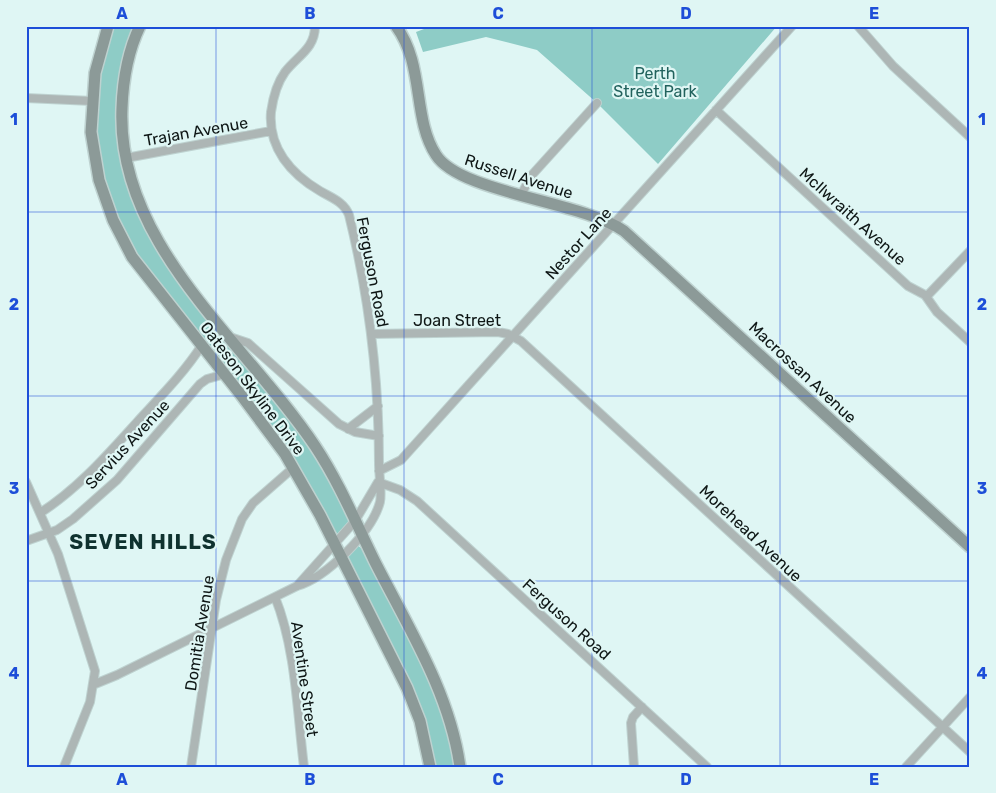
<svg xmlns="http://www.w3.org/2000/svg" width="996" height="793" viewBox="0 0 996 793" font-family="Rubik,sans-serif">
	<style>
		.green { fill: #8eccc6 }
		.lines { fill: none; stroke-linecap: round; stroke-linejoin: round }
		.street-casing { stroke: #bed2d0; stroke-width: 10 }
		.secondary-casing { stroke: #bed2d0; stroke-width: 14 }
		.street { stroke: #adb6b5; stroke-width: 8 }
		.secondary { stroke: #8c9a98; stroke-width: 11 }
		.grid { fill: none; stroke: #1d4ed8; stroke-width: 1; stroke-opacity: 0.55 }
		.labels { text-anchor: middle; stroke-width: 4.5; stroke-linejoin: round; paint-order: stroke }
		.park-label { font-size: 16px; fill: #21625d; stroke: #dff6f4 }
		.street-label { font-size: 16px; fill: #0e1615; stroke: #dff6f4 }
		.district-label { font-size: 21px; font-weight: bold; letter-spacing: 1px; fill: #0f322f; stroke: #dff6f4 }
		.neatline { fill: none; stroke: #1d4ed8; stroke-width: 2 }
		.grid-label { font-size: 16px; text-anchor: middle; font-weight: bold; fill: #1d4ed8 }
	</style>
	<rect width="100%" height="100%" fill="#dff6f4"/>
	<path class="green" d="M 112,26 L 136,26 L 119,93 L 137,208 L 314,450 L 350,521 L 338,534 L 331,528 L 304,480 L 134,255 L 108,200 L 94,136 L 100,70 Z
		M 432,26 L 777,26 L 658,164 L 597,103 L 537,50 L 486,37 L 423,52 L 416,32 Z
		M 357,545 L 365,551 L 433,685 L 457,767 L 433,767 L 424,724 L 345,558 Z"/>
	<g class="lines">
		<g class="street-casing">
			<path id="street" d="M 858,26 L 893,66 L 970,137
				M 26,98 L 92,101
				M 716,110 L 908,286 L 925,295 L 937,312 L 970,342
				M 126,158 L 271,131
				M 521,195 L 531,176 L 597,103
				M 927,296 L 970,251
				M 371,334 L 498,332 L 508,334 L 521,341 L 970,752
				M 230,337 L 248,343 L 339,424 L 355,432 L 379,436
				M 348,429 L 378,406
				M 379,471 L 401,460 L 792,26
				M 26,482 L 58,554 L 95,671 L 90,702 L 64,767
				M 378,482 L 400,490 L 417,501 L 707,767
				M 40,513 C 78,489 108,454 138,421 C 160,397 184,373 202,345
				M 26,541 L 57,530 L 73,519 L 117,480 L 200,384 L 207,379 L 225,374
				M 297,586 L 355,521 L 378,482
				M 275,597 C 296,649 297,711 304,767
				M 95,684 L 117,675 L 297,586 C 327,577 372,532 380,502 C 382,494 379,474 379,464 C 379,380 369,296 349,215 C 344,202 332,198 320,191 C 291,174 268,148 271,112 C 273,98 277,83 285,72 C 297,56 315,49 315,26
				M 191,767 L 216,600 L 226,560 L 242,519 L 253,503 L 293,468
				M 634,767 L 631,723 L 633,717 L 642,707
				M 906,767 L 970,697"/>
		</g>
		<g class="secondary-casing">
			<path id="secondary" d="M 108,26 L 95,73 L 91,132 L 99,180 L 113,220 L 132,257 L 241,395 L 285,454 L 320,515 L 407,688 L 420,721 L 430,767
				M 140,26 C 128,51 123,80 122,108 C 116,245 245,341 315,446 C 339,482 356,523 375,562 C 408,627 450,693 460,767
				M 396,26 C 425,65 412,118 436,155 C 460,193 581,201 624,231 L 970,547"/>
		</g>
		<use href="#street" class="street"/>
		<use href="#secondary" class="secondary"/>
	</g>
	<path class="grid" d="M 216,26 L 216,767M 404,26 L 404,767M 592,26 L 592,767M 780,26 L 780,767M 26,212 L 970,212M 26,396 L 970,396M 26,581 L 970,581"/>
	<g class="labels">
		<g class="park-label">
			<text x="655" y="79">Perth<tspan x="655" dy="18">Street Park</tspan></text>
		</g>
		<g class="street-label">
			<text transform="translate(196 131) rotate(-10)" y="6">Trajan Avenue</text>
			<text transform="translate(519 176) rotate(18)" y="6">Russell Avenue</text>
			<text transform="translate(853 216) rotate(42)" y="6">McIlwraith Avenue</text>
			<text transform="translate(578 243) rotate(-48)" y="6">Nestor Lane</text>
			<text transform="translate(373 272) rotate(79)" y="6">Ferguson Road</text>
			<text x="457" y="326">Joan Street</text>
			<text transform="translate(803 372) rotate(43)" y="6">Macrossan Avenue</text>
			<text transform="translate(253 388) rotate(53)" y="6">Oateson Skyline Drive</text>
			<text transform="translate(127 444) rotate(-47)" y="6">Servius Avenue</text>
			<text transform="translate(751 533) rotate(43)" y="6">Morehead Avenue</text>
			<text transform="translate(567 619) rotate(42)" y="6">Ferguson Road</text>
			<text transform="translate(199 633) rotate(-81)" y="6">Domitia Avenue</text>
			<text transform="translate(305 679) rotate(82)" y="6">Aventine Street</text>
		</g>
		<g class="district-label">
			<text x="143" y="549">SEVEN HILLS</text>
		</g>
	</g>
	<rect width="996" height="793" fill="none" stroke="#dff6f4" stroke-width="55"/>
	<rect x="28" y="28" width="940" height="738" class="neatline"/>
	<g class="grid-label">
		<text x="122" y="19">A</text>
		<text x="310" y="19">B</text>
		<text x="498" y="19">C</text>
		<text x="686" y="19">D</text>
		<text x="874" y="19">E</text>
		<text x="14" y="125">1</text>
		<text x="982" y="125">1</text>
		<text x="14" y="310">2</text>
		<text x="982" y="310">2</text>
		<text x="14" y="494">3</text>
		<text x="982" y="494">3</text>
		<text x="14" y="679">4</text>
		<text x="982" y="679">4</text>
		<text x="122" y="785">A</text>
		<text x="310" y="785">B</text>
		<text x="498" y="785">C</text>
		<text x="686" y="785">D</text>
		<text x="874" y="785">E</text>
	</g>
</svg>
